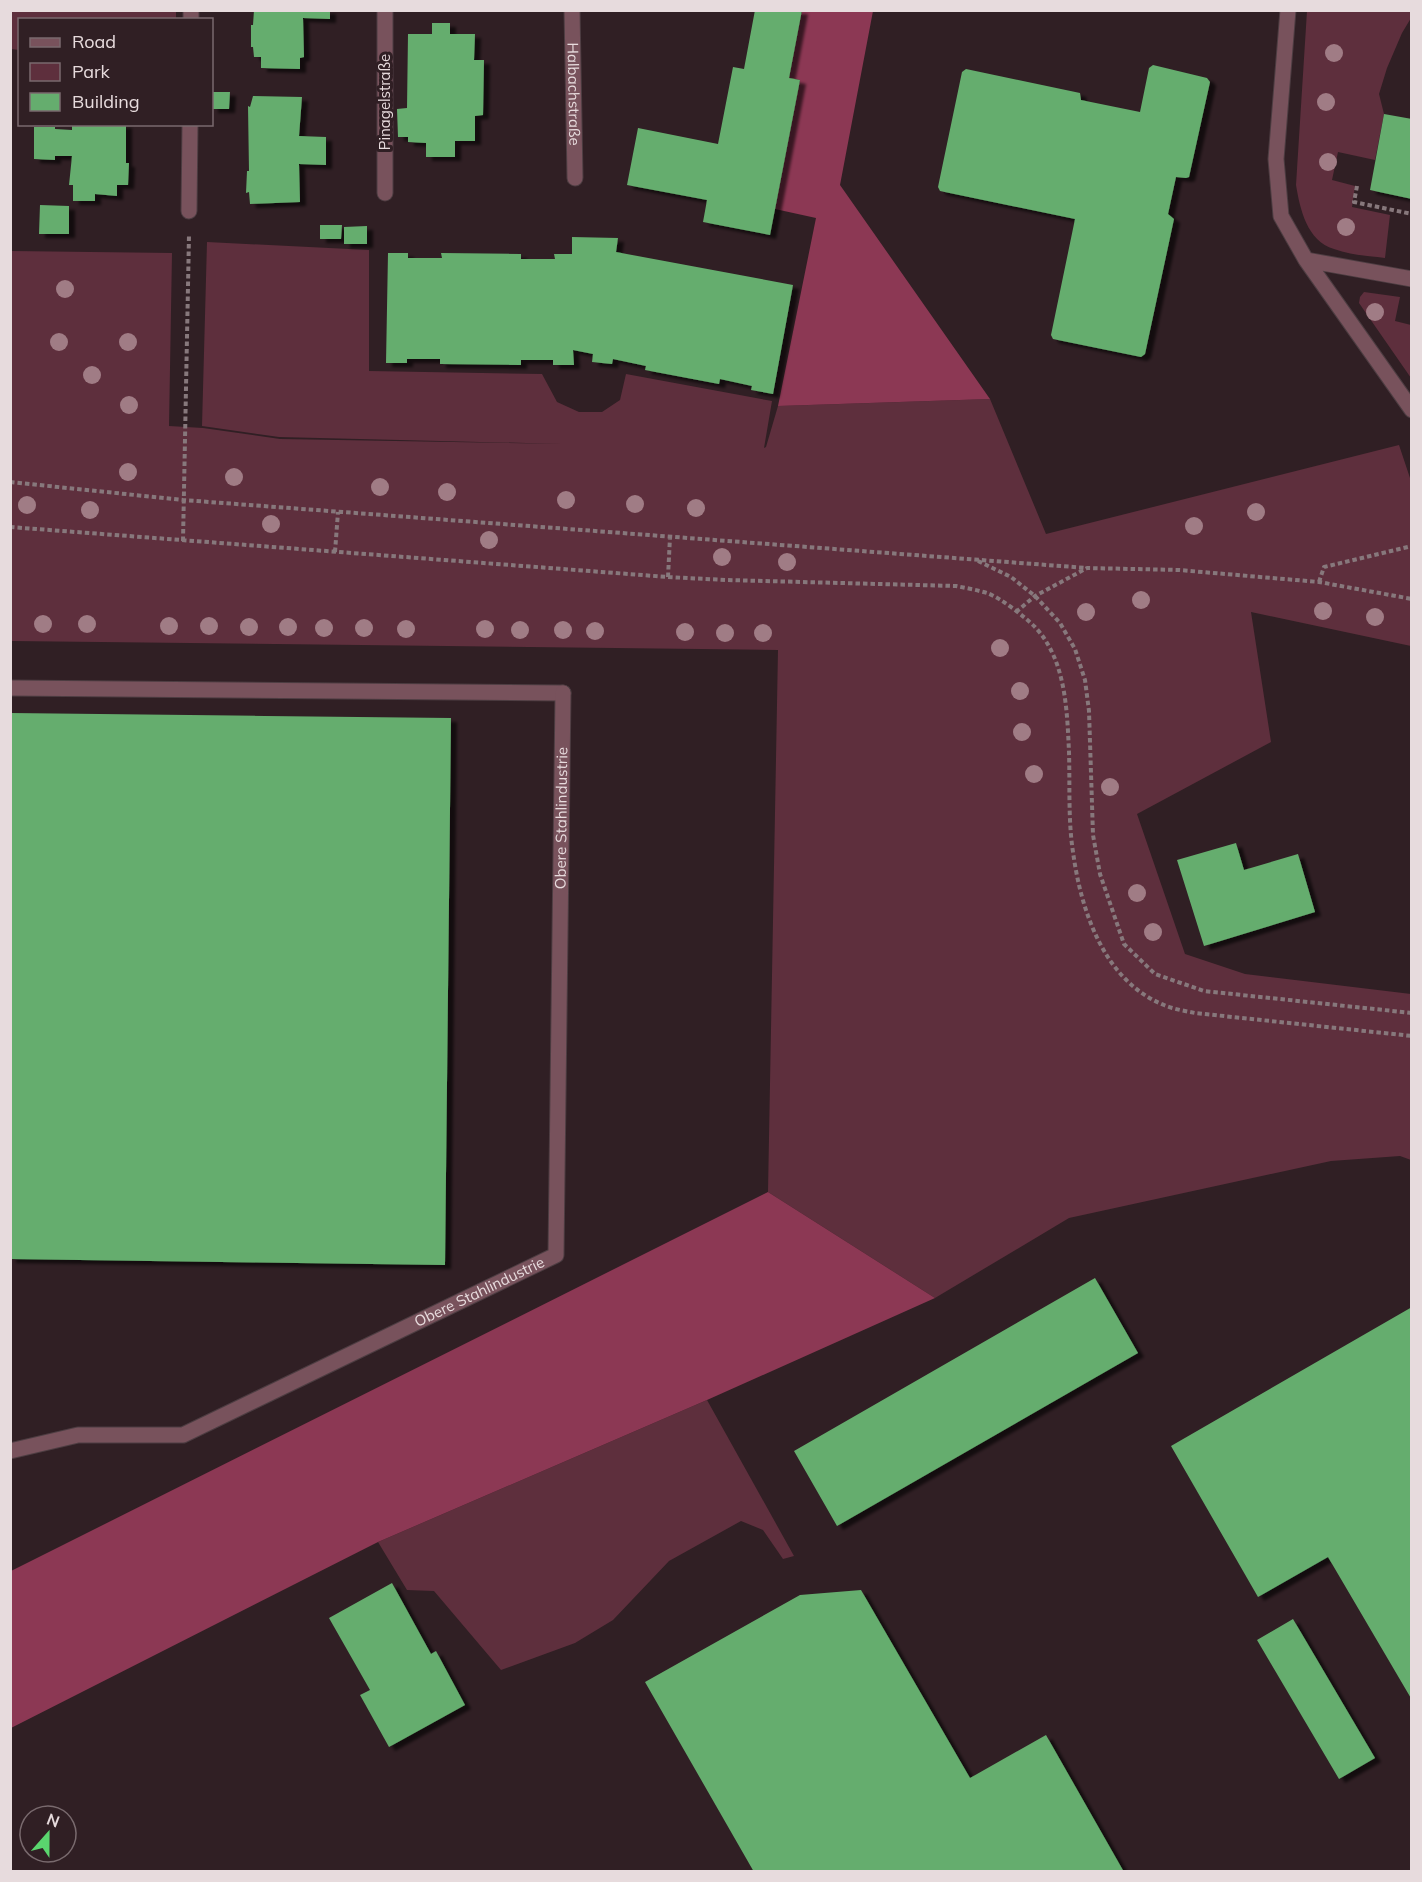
<svg xmlns="http://www.w3.org/2000/svg" width="1422" height="1882" viewBox="0 0 1422 1882" font-family="Mulish,sans-serif">
	<style>
		.green { fill: #5e2f3d }
		.forest { fill: #8c3854 }
		.building { fill: #65ad6e; filter: url(#shadow) }
		.lines { fill: none; stroke-linecap: round; stroke-linejoin: round }
		.service-casing { stroke: #4d3d42; stroke-width: 17 }
		.minor-casing { stroke: #4d3d42; stroke-width: 17 }
		.path { stroke: #87787c; stroke-width: 4; stroke-dasharray: 4.5 3; stroke-linecap: butt }
		.service { stroke: #78525c; stroke-width: 15 }
		.minor { stroke: #78525c; stroke-width: 15 }
		.tree { fill: #a07c85 }
		.labels { text-anchor: middle; stroke-width: 6; stroke-linejoin: round; paint-order: stroke }
		.street-label { font-size: 15px; fill: #e7dbdd; stroke: #301f24 }
	</style>
	<defs>
		<filter id="shadow"><feDropShadow dx="6" dy="4" stdDeviation="1.5" flood-color="#0009"/></filter>
	</defs>
	<rect width="100%" height="100%" fill="#301f24"/>
	<path class="green" d="M 11,10 L 176,11 L 176,19 L 20,20 L 19,50 L 11,49 Z
		M 1307,11 L 1411,11 L 1411,18 L 1402,33 L 1387,68 L 1379,94 L 1384,114 L 1375,160 L 1338,152 L 1332,180 L 1355,186 L 1352,207 L 1390,215 L 1385,258 C 1369,256 1350,255 1334,249 C 1307,241 1300,209 1296,185 Z
		M 207,242 L 369,250 L 369,371 L 542,374 L 557,402 L 579,412 L 602,412 L 620,400 L 626,374 L 772,401 L 764,448 L 766,447 L 778,406 L 990,399 L 1046,534 L 1399,445 L 1411,481 L 1411,646 L 1251,612 L 1271,742 L 1137,814 L 1185,954 L 1245,974 L 1411,994 L 1411,1160 L 1400,1156 L 1331,1161 L 1069,1218 L 935,1298 L 768,1192 L 778,650 L 11,641 L 11,251 L 172,253 L 169,426 L 203,428 L 280,439 L 564,444 L 279,437 L 202,426 Z
		M 1364,292 L 1400,297 L 1395,321 L 1411,325 L 1411,378 L 1359,303 L 1360,297 Z
		M 707,1400 L 794,1556 L 783,1559 L 763,1530 L 741,1521 L 669,1561 L 613,1620 L 575,1643 L 501,1670 L 434,1591 L 407,1590 L 378,1542 Z"/>
	<path class="forest" d="M 802,11 L 873,11 L 840,185 L 990,399 L 778,406 L 816,218 L 775,209 L 800,80 L 789,78 Z
		M 768,1192 L 935,1298 L 707,1400 L 378,1542 L 11,1728 L 11,1571 Z"/>
	<path class="building" d="M 254,10 L 330,10 L 330,19 L 303,18 L 304,57 L 300,58 L 300,69 L 261,68 L 261,57 L 254,57 L 253,47 L 251,47 L 251,25 L 253,25 Z
		M 755,10 L 802,10 L 789,78 L 800,80 L 770,235 L 703,222 L 707,200 L 627,185 L 638,128 L 718,144 L 733,67 L 744,69 Z
		M 432,23 L 450,23 L 450,34 L 475,34 L 474,60 L 484,60 L 483,115 L 475,116 L 475,141 L 455,141 L 455,157 L 426,157 L 426,143 L 408,142 L 408,137 L 398,137 L 397,109 L 407,108 L 408,34 L 432,34 Z
		M 1153,65 L 1207,78 L 1210,82 L 1189,177 L 1186,178 L 1176,177 L 1168,214 L 1174,219 L 1145,354 L 1141,357 L 1053,339 L 1051,335 L 1075,219 L 940,191 L 938,187 L 962,72 L 966,69 L 1080,93 L 1081,100 L 1140,112 L 1149,68 Z
		M 212,92 L 230,92 L 229,109 L 212,109 Z
		M 253,96 L 302,97 L 299,136 L 326,137 L 326,165 L 299,164 L 300,202 L 250,204 L 249,192 L 246,193 L 247,171 L 249,171 L 248,106 L 250,107 Z
		M 1384,114 L 1412,119 L 1412,199 L 1370,190 Z
		M 72,124 L 126,124 L 126,163 L 129,163 L 128,185 L 117,185 L 117,196 L 95,194 L 95,201 L 73,201 L 73,185 L 69,185 L 72,156 L 55,156 L 55,160 L 34,159 L 34,127 L 55,127 L 55,129 L 72,130 Z
		M 40,205 L 69,206 L 69,234 L 39,234 Z
		M 320,225 L 342,225 L 341,239 L 320,239 Z
		M 367,226 L 367,244 L 344,244 L 344,227 Z
		M 572,237 L 618,238 L 616,252 L 793,285 L 773,394 L 751,390 L 752,386 L 720,379 L 719,384 L 645,370 L 646,366 L 613,359 L 612,364 L 592,362 L 593,354 L 573,350 L 574,365 L 553,365 L 553,360 L 521,360 L 521,365 L 440,364 L 440,359 L 407,359 L 407,363 L 386,363 L 388,253 L 408,253 L 408,258 L 442,258 L 441,253 L 521,254 L 521,259 L 555,259 L 554,254 L 572,254 Z
		M 10,713 L 451,718 L 445,1265 L 10,1259 Z
		M 1236,843 L 1244,870 L 1298,854 L 1315,912 L 1204,946 L 1177,860 Z
		M 1095,1278 L 1138,1353 L 837,1526 L 794,1451 Z
		M 1412,1307 L 1412,1700 L 1328,1557 L 1258,1597 L 1171,1446 Z
		M 392,1583 L 431,1654 L 436,1651 L 465,1705 L 389,1747 L 360,1695 L 370,1690 L 329,1618 Z
		M 861,1590 L 970,1778 L 1046,1735 L 1124,1872 L 754,1872 L 645,1682 L 800,1595 Z
		M 1293,1619 L 1375,1758 L 1339,1779 L 1257,1640 Z"/>
	<g class="lines">
		<g class="service-casing">
			<path id="service" d="M 1288,10 L 1276,159 L 1281,216 L 1306,260 L 1412,279
				M 1306,260 L 1412,410
				M 10,688 L 563,693"/>
		</g>
		<g class="minor-casing">
			<g id="minor">
				<path id="s1" d="M 572,10 L 575,178"/>
				<path d="M 191,20 L 191,10"/>
				<path d="M 385,193 L 385,10"/>
				<path d="M 189,211 L 190,124"/>
				<path id="s2" d="M 10,1451 L 78,1435 L 183,1435 L 556,1255 L 563,693"/>
			</g>
		</g>
		<path class="path" d="M 1357,186 L 1354,202 L 1412,214
			M 10,482 L 183,500 L 1087,568
			M 10,527 L 668,577 L 726,580 L 956,586 C 966,588 977,590 987,593 C 1001,598 1025,617 1035,627 C 1066,660 1067,710 1069,752 C 1070,785 1068,820 1073,852 C 1081,911 1104,981 1164,1005 C 1173,1009 1185,1011 1195,1013 L 1412,1036
			M 183,541 L 189,235
			M 335,552 L 338,512
			M 978,561 L 1011,577 L 1035,596 L 1060,623 L 1075,649 L 1085,680 L 1089,711 L 1093,835 L 1100,874 L 1124,944 L 1155,974 L 1204,991 L 1412,1013
			M 668,577 L 670,537
			M 1319,582 L 1324,567 L 1412,546
			M 1016,612 L 1035,596 L 1087,568 L 1179,570 L 1272,578 L 1319,582 L 1412,599"/>
		<use href="#service" class="service"/>
		<use href="#minor" class="minor"/>
	</g>
	<g class="tree">
		<circle cx="1334" cy="53" r="9"/>
		<circle cx="1326" cy="102" r="9"/>
		<circle cx="1328" cy="162" r="9"/>
		<circle cx="1346" cy="227" r="9"/>
		<circle cx="65" cy="289" r="9"/>
		<circle cx="1375" cy="312" r="9"/>
		<circle cx="59" cy="342" r="9"/>
		<circle cx="128" cy="342" r="9"/>
		<circle cx="92" cy="375" r="9"/>
		<circle cx="129" cy="405" r="9"/>
		<circle cx="128" cy="472" r="9"/>
		<circle cx="234" cy="477" r="9"/>
		<circle cx="380" cy="487" r="9"/>
		<circle cx="447" cy="492" r="9"/>
		<circle cx="566" cy="500" r="9"/>
		<circle cx="635" cy="504" r="9"/>
		<circle cx="27" cy="505" r="9"/>
		<circle cx="696" cy="508" r="9"/>
		<circle cx="90" cy="510" r="9"/>
		<circle cx="1256" cy="512" r="9"/>
		<circle cx="271" cy="524" r="9"/>
		<circle cx="1194" cy="526" r="9"/>
		<circle cx="489" cy="540" r="9"/>
		<circle cx="722" cy="557" r="9"/>
		<circle cx="787" cy="562" r="9"/>
		<circle cx="1141" cy="600" r="9"/>
		<circle cx="1323" cy="611" r="9"/>
		<circle cx="1086" cy="612" r="9"/>
		<circle cx="1375" cy="617" r="9"/>
		<circle cx="43" cy="624" r="9"/>
		<circle cx="87" cy="624" r="9"/>
		<circle cx="169" cy="626" r="9"/>
		<circle cx="209" cy="626" r="9"/>
		<circle cx="249" cy="627" r="9"/>
		<circle cx="288" cy="627" r="9"/>
		<circle cx="324" cy="628" r="9"/>
		<circle cx="364" cy="628" r="9"/>
		<circle cx="406" cy="629" r="9"/>
		<circle cx="485" cy="629" r="9"/>
		<circle cx="520" cy="630" r="9"/>
		<circle cx="563" cy="630" r="9"/>
		<circle cx="595" cy="631" r="9"/>
		<circle cx="685" cy="632" r="9"/>
		<circle cx="725" cy="633" r="9"/>
		<circle cx="763" cy="633" r="9"/>
		<circle cx="1000" cy="648" r="9"/>
		<circle cx="1020" cy="691" r="9"/>
		<circle cx="1022" cy="732" r="9"/>
		<circle cx="1034" cy="774" r="9"/>
		<circle cx="1110" cy="787" r="9"/>
		<circle cx="1137" cy="893" r="9"/>
		<circle cx="1153" cy="932" r="9"/>
	</g>
	<g class="labels">
		<g class="street-label">
			<text dy="5" stroke="none"><textPath href="#s1" startOffset="84">Halbachstraße</textPath></text>
			<text transform="translate(385 102) rotate(-90)" y="5">Pinagelstraße</text>
			<text dy="5" stroke="none"><textPath href="#s2" startOffset="1026">Obere Stahlindustrie</textPath></text>
			<text dy="5" stroke="none"><textPath href="#s2" startOffset="504">Obere Stahlindustrie</textPath></text>
		</g>
	</g>
	<rect width="1422" height="1882" fill="none" stroke="#e7dbdd" stroke-width="24"/>
	<rect x="18" y="18" width="195" height="108" fill="#301f24" stroke="#796a6e" stroke-width="1.5"/>
	<rect x="30" y="38" width="30" height="9" fill="#78525c" stroke="#796a6e" stroke-width="1.5"/>
	<text x="72" y="48" font-size="18" fill="#e7dbdd">Road</text>
	<rect x="30" y="63" width="30" height="18" fill="#5e2f3d" stroke="#796a6e" stroke-width="1.5"/>
	<text x="72" y="78" font-size="18" fill="#e7dbdd">Park</text>
	<rect x="30" y="93" width="30" height="18" fill="#65ad6e" stroke="#796a6e" stroke-width="1.5"/>
	<text x="72" y="108" font-size="18" fill="#e7dbdd">Building</text>
	<g transform="translate(48 1834) rotate(21)"><circle r="28" fill="#301f24" stroke="#796a6e" stroke-width="1.5"/>
	<path d="M0-4.5L10 22L0 15L-10 22Z" fill="#5ad56e"/>
	<text y="-9" font-size="16" font-weight="bold" text-anchor="middle" fill="#e7dbdd">N</text>
	</g>
</svg>
